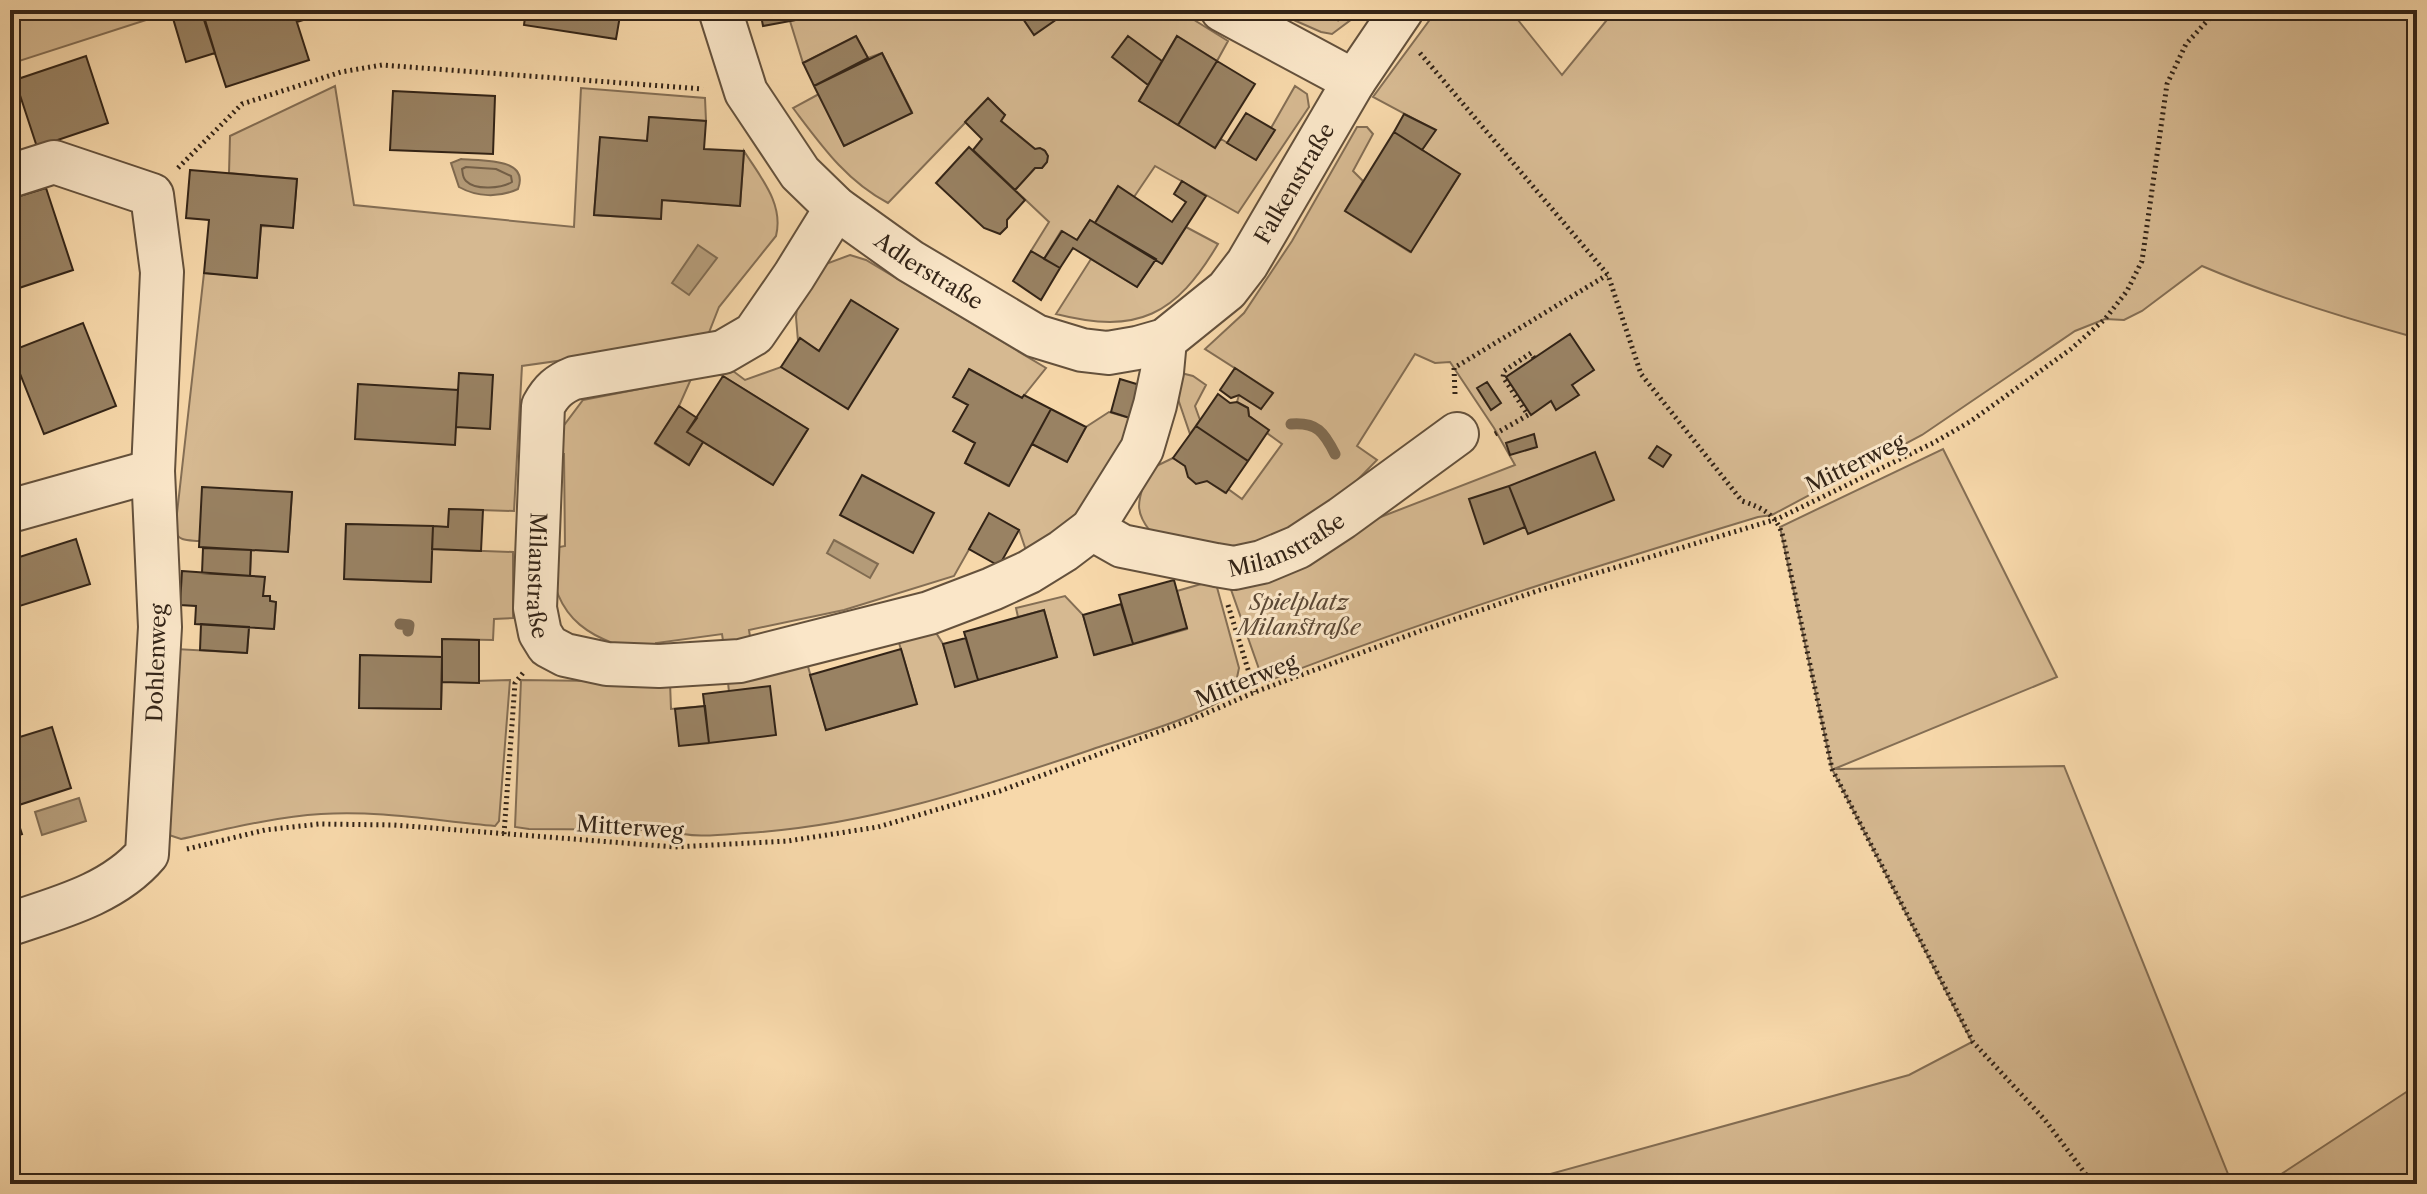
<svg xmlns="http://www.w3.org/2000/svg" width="2427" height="1194" viewBox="0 0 2427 1194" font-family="'Libre Caslon Text',serif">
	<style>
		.green { fill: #d6b991; stroke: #846e54; stroke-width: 2 }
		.water { fill: #b49b78; stroke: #806b51; stroke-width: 2 }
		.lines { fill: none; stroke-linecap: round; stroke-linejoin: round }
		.shore { stroke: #746048; stroke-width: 2 }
		.stream { stroke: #806b51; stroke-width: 11 }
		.building { fill: #998263; stroke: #332417; stroke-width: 2 }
		.minor-casing { stroke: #64513c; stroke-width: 46 }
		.path { stroke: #332417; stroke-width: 5; stroke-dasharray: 2 4; stroke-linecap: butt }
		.minor { stroke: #fae6c8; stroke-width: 42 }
		.labels { text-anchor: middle; stroke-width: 6; stroke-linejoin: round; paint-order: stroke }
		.street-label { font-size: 22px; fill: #332417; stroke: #fae6c8 }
		.park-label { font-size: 22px; font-style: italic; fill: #5c4936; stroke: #fae6c8 }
	</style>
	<rect width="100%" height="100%" fill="#f7d8aa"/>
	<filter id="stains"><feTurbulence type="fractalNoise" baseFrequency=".0025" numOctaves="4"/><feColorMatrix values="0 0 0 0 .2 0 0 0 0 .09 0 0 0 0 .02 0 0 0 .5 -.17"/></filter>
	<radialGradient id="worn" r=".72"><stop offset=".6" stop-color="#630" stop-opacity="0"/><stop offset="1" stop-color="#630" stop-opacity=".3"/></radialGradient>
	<path class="green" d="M 10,10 L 177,10 L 10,64 Z
		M 839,10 L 1017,10 L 1034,34 L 1070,10 L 1178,10 L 1228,41 L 1217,61 L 1177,36 L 1139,101 L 1215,147 L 1221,139 L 1256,160 L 1274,131 L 1271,128 L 1295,86 L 1307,94 L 1309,107 L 1238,213 L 1155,166 L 1134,197 L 1117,187 L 1095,223 L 1090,220 L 1077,240 L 1061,231 L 1044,259 L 1031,251 L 1049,222 L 1015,190 L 1035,168 L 1042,168 C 1049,159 1049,146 1035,149 L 1001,121 L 1005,115 L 988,99 L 888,203 C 846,181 821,145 793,108 L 819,94 L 844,146 L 912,112 L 882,53 L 868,58 L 856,36 L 803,63 L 790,21 L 838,12 Z
		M 1271,10 L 1327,10 L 1338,20 L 1347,10 L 1360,10 L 1356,16 L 1332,34 L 1321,32 Z
		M 1437,10 L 1510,10 L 1562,75 L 1615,10 L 2417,10 L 2417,338 C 2344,318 2272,296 2202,266 L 2142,311 L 2124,320 L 2105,319 L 2075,331 L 1922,435 L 1772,515 L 1758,517 C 1593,567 1430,618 1268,681 L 1259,669 L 1228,581 L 1348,535 L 1378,518 L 1515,465 L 1494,428 L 1450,362 L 1435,363 L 1415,354 L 1357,446 L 1377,460 L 1325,513 L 1257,552 L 1150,531 C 1131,507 1141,497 1148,470 L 1173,458 L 1225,493 L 1228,489 L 1242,499 L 1282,444 L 1267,433 L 1268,430 L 1249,416 L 1248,408 L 1237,402 L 1239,395 L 1261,409 L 1272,392 L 1205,349 L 1244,313 L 1292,241 L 1357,127 L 1367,127 L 1373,134 L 1353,171 L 1363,181 L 1345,211 L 1410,252 L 1460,174 L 1422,150 L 1435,130 L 1373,97 Z
		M 335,86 L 354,205 L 574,227 L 581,88 L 705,98 L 706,121 L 650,117 L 647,141 L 600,138 L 594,215 L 660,219 L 662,200 L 740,206 L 744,151 C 761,178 784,204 776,236 L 719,307 L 706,340 L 522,366 L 514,511 L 449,509 L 448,527 L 346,524 L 345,579 L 430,582 L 432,549 L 513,552 L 513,618 L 494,619 L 493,640 L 443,639 L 442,657 L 360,656 L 360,708 L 441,709 L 442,682 L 510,680 L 499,821 L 495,826 C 437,821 379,810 321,814 C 274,817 227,829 181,839 L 169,835 L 176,649 L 247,653 L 249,627 L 274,629 L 276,602 L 270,601 L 270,596 L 263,596 L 264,577 L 250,576 L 251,550 L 288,551 L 292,493 L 199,541 C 189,540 179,542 175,531 L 204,273 L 257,277 L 261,226 L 293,227 L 297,179 L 229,173 L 230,136 Z
		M 1186,227 L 1218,244 C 1176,315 1138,335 1056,314 L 1091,259 L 1137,287 L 1156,259 L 1163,263 Z
		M 850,255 L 866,260 L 1046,368 L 1022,398 L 969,369 L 954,397 L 968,405 L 954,431 L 975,443 L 965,463 L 1008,486 L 1032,444 L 1067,462 L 1086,427 L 1109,412 L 1133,419 L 1128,438 L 1090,505 L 1028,556 L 1019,530 L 989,514 L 954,576 L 844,610 L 749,630 L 751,643 L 724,647 L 722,634 L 656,643 L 657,656 C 591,640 553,624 549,549 L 565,546 L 564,454 L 553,454 L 562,428 L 583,400 L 691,379 L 679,406 L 655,444 L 689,465 L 703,442 L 773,485 L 808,429 L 721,375 L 733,371 L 745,380 L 781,367 L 848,408 L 897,329 L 851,300 L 819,351 L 800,339 L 798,341 L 796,317 L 798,300 L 823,265 Z
		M 1181,373 L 1193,376 L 1206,385 L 1195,406 L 1200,420 L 1190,434 L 1176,393 Z
		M 1943,449 L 2057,677 L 1834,769 L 2064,766 L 2232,1184 L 1514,1184 L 1909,1075 L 1972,1042 L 1832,769 L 1780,527 Z
		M 1215,580 L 1239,668 L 1234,692 C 1203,716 1138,734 1099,747 C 984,786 869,826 746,833 C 720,835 692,839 668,830 L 529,829 L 515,827 L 521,680 L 670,682 L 671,709 L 705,706 L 729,692 L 727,673 L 805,656 L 826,730 L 917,704 L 897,636 L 933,628 L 943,644 L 956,686 L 1057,657 L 1044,610 L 1018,617 L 1016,608 L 1065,596 L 1083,615 L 1095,655 L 1187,629 L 1177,591 Z
		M 2417,1085 L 2417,1184 L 2266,1184 Z"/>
	<path class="water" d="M 461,159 C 480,161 530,157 518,189 C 499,198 477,197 459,187 L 451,163 Z
		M 698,245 L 717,258 L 689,295 L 672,283 Z
		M 834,540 L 878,564 L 870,578 L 827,553 Z
		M 79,798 L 86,821 L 42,835 L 35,812 Z"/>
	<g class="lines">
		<path class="shore" d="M 466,167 L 496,169 L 511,176 L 512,182 C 502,188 476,191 466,181 C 462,177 463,173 462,169 Z"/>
		<path class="stream" d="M 1291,424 C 1317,422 1324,432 1335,454
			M 400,624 L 409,625 L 408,631"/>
	</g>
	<path class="building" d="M 186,10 L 202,10 L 215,53 L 186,62 L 172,15 Z
		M 235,10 L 293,10 L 309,60 L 226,87 L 204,20 Z
		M 293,10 L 335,10 L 297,22 Z
		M 526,10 L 621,10 L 616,39 L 524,25 Z
		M 760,10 L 839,10 L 839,12 L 763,26 Z
		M 1017,10 L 1070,10 L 1034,35 Z
		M 1327,10 L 1347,10 L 1338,20 Z
		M 856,36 L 868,58 L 814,86 L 803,63 Z
		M 1128,36 L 1162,61 L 1148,85 L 1112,57 Z
		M 1177,36 L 1217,61 L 1178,125 L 1139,101 Z
		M 882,53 L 912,113 L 844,146 L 814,86 Z
		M 86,56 L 108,123 L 37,147 L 15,80 Z
		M 1217,61 L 1255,84 L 1215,148 L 1178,125 Z
		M 393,91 L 495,96 L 493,154 L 390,150 Z
		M 988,98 L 1005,115 L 1001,121 L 1035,149 L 1040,148 L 1045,151 L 1048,156 L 1047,162 L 1042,168 L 1035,168 L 1015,190 L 973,150 L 982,139 L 965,122 Z
		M 1246,113 L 1275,130 L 1256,160 L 1227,143 Z
		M 1404,114 L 1436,130 L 1422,150 L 1394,132 Z
		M 649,117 L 706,121 L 704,149 L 744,151 L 740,206 L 662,200 L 661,219 L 594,215 L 600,137 L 647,141 Z
		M 1394,132 L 1460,174 L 1411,252 L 1345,211 Z
		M 969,147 L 1025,200 L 1007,220 L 1007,227 L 1000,234 L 984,228 L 936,183 Z
		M 190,170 L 297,179 L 293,228 L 261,225 L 257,278 L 204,273 L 209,220 L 186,218 Z
		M 1182,181 L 1206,196 L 1162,264 L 1095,223 L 1118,186 L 1172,222 L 1186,202 L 1174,194 Z
		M 46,188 L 73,270 L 10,291 L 10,199 Z
		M 1090,220 L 1156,259 L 1137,287 L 1073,248 L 1060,268 L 1044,259 L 1062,231 L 1077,240 Z
		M 1031,251 L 1060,268 L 1041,300 L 1013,281 Z
		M 851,300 L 898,329 L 848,409 L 781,367 L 800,338 L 819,351 Z
		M 83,323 L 116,406 L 44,434 L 11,351 Z
		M 1570,334 L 1594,370 L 1572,385 L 1579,395 L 1556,410 L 1551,401 L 1531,415 L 1506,377 Z
		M 1235,368 L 1273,393 L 1261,409 L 1239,395 L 1231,398 L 1220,390 Z
		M 969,369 L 1022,398 L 1024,395 L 1051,409 L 1009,486 L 965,463 L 975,443 L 953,431 L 968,405 L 953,397 Z
		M 459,373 L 493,375 L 490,429 L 456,427 Z
		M 723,376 L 808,429 L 773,485 L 687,432 Z
		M 1120,379 L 1143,386 L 1133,419 L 1111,412 Z
		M 1487,382 L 1501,403 L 1491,410 L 1477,388 Z
		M 358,384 L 458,390 L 455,445 L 355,439 Z
		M 1218,394 L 1230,403 L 1237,402 L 1248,408 L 1249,416 L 1269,430 L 1248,461 L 1196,426 Z
		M 679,406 L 697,418 L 687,432 L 703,442 L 689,465 L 655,443 Z
		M 1051,409 L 1086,427 L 1067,462 L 1032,444 Z
		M 1196,426 L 1248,461 L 1226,493 L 1207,481 L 1196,484 L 1188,477 L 1185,466 L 1173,458 Z
		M 1534,434 L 1537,447 L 1510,455 L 1506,443 Z
		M 1657,446 L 1671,455 L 1663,467 L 1649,458 Z
		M 1595,452 L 1614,500 L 1528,534 L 1509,486 Z
		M 862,475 L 934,513 L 913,553 L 840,515 Z
		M 1509,486 L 1525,527 L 1484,544 L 1469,499 Z
		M 202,487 L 292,492 L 288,552 L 199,547 Z
		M 449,509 L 483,510 L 481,551 L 432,549 L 433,526 L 448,527 Z
		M 989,513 L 1019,530 L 999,566 L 969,549 Z
		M 346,524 L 433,526 L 431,582 L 344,579 Z
		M 76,539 L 90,584 L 10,609 L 10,560 Z
		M 203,548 L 251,550 L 250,576 L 202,573 Z
		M 182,571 L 265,577 L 263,596 L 270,596 L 270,601 L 276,602 L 274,629 L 195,624 L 196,606 L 180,605 Z
		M 1174,580 L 1187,628 L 1133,644 L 1119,595 Z
		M 1121,604 L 1133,644 L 1094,655 L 1083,615 Z
		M 1044,610 L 1057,657 L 978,680 L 964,632 Z
		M 201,624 L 249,627 L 247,653 L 200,650 Z
		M 966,638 L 978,680 L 955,687 L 943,644 Z
		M 442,639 L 479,640 L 479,683 L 442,682 Z
		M 901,649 L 917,704 L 826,730 L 810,675 Z
		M 360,655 L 442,657 L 441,709 L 359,708 Z
		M 770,686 L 776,735 L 709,743 L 703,694 Z
		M 705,706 L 709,743 L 679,746 L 675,709 Z
		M 52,727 L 71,788 L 13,807 L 22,834 L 10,838 L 10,740 Z"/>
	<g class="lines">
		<g class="minor-casing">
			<g id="minor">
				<path id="s1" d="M 720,10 L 746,92 L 800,173 L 836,208 L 910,261 L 1036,336 L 1082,350 L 1108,353 L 1137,348 L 1165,340 L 1227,290 L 1247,264 L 1354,81 L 1402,10"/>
				<path d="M 1222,10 L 1354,81"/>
				<path d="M 10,176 L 54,162 L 152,195 L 162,272 L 153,471 L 160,627 L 147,854 C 113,894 58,908 10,924"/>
				<path id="s2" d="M 836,208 L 794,276 L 754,334 L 723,352 L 574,378 C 559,384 551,391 543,406 L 535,608 L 540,633 L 548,646 L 565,655 L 607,664 L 659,666 L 740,661 L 929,613 L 992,589 L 1029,572 L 1063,551 L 1092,529 L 1142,449 L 1155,405 L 1162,372 L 1165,340"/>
				<path d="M 10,511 L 153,471"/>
				<path id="s3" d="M 1092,529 L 1122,546 L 1216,565 L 1234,568 L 1262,562 L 1298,547 L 1342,518 L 1457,434"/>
			</g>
		</g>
		<path class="path" d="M 1420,53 L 1608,275 L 1641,374 L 1742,501 C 1763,508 1777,515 1783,537 L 1832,769 L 1973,1042 L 2045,1120 L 2093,1184
			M 178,168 L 242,104 L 341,72 L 382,65 L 703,89
			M 1455,394 L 1454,368 L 1607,275
			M 1495,434 L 1528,415 L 1503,377 L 1504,371 L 1531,353 L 1534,358
			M 1228,605 L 1255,692
			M 504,834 L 515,683 L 523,673
			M 187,849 L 265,830 L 319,824 L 394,825 L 675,847 L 788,841 L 878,827 L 1000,791 L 1193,719 L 1255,692 L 1420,631 L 1537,591 L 1777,519 L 1933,443 L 1971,421 L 2071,349 L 2105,319 L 2127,291 L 2142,261 L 2167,84 L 2186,44 L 2217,10"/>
		<use href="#minor" class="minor"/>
	</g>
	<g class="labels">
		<g class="street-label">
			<text dy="8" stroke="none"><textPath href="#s1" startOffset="810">Falkenstraße</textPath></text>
			<text dy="8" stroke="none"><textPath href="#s1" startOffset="346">Adlerstraße</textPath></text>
			<text transform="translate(1855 463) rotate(-26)" y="8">Mitterweg</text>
			<text dy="8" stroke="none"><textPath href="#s3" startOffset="206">Milanstraße</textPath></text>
			<text dy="8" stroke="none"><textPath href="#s2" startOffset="550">Milanstraße</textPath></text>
			<text transform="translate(156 663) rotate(-88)" y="8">Dohlenweg</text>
			<text transform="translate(1246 680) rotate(-22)" y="8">Mitterweg</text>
			<text transform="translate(630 827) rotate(4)" y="8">Mitterweg</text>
		</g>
		<g class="park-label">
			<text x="1299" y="610">Spielplatz<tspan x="1299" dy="25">Milanstraße</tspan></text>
		</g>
	</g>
	<rect width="2427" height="1194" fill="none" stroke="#f7d8aa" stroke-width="40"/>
	<rect x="12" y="12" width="2403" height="1170" fill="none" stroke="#332417" stroke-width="4"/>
	<rect x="20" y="20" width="2387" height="1154" fill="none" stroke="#332417" stroke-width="2"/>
	<rect width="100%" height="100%" filter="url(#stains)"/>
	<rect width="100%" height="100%" fill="url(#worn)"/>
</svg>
